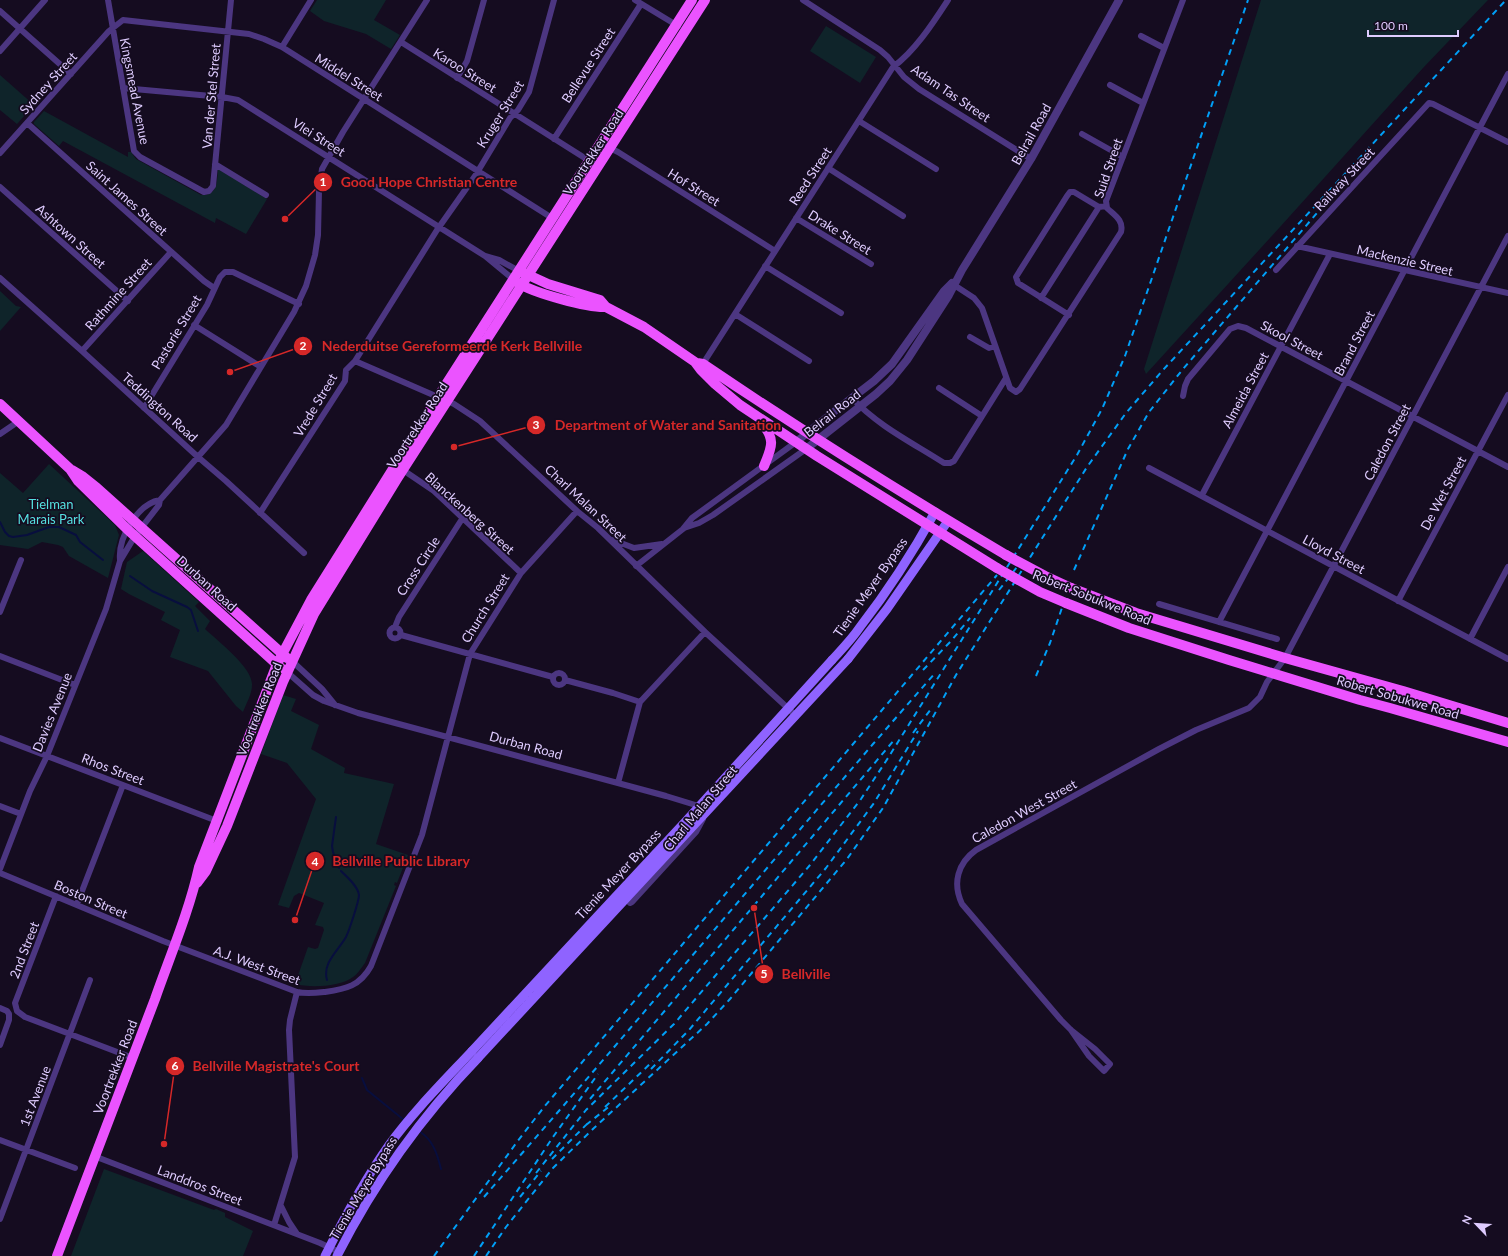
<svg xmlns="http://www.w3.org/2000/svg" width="1508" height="1256" viewBox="0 0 1508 1256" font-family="Lato,sans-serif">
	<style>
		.green { fill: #0f242a }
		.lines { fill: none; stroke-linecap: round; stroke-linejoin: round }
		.stream { stroke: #080e3e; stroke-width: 2 }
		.minor { stroke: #4c3681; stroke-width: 6 }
		.tertiary { stroke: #4c3681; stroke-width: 8 }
		.secondary { stroke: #8f63ff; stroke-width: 9 }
		.primary { stroke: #eb53ff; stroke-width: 10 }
		.rail { stroke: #009ff7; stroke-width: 2; stroke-dasharray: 6 5; stroke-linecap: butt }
		.secondary-bridge { stroke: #8f63ff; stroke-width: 9 }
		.primary-bridge { stroke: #eb53ff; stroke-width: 10 }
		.labels { text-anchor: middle; stroke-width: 3.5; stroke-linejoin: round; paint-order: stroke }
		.street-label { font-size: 13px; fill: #dfccff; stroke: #150c20 }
		.park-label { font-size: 13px; fill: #55e0e1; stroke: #150c20 }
		.leader { fill: none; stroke: #d62828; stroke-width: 1.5 }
		.callout-dot { fill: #d62828; stroke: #150c20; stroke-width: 1.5 }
		.mark-label { font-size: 12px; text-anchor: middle; font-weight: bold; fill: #fff }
		.callout-label { font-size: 14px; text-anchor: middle; font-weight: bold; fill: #d62828; stroke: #150c20; stroke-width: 3.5; stroke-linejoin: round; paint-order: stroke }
	</style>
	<rect width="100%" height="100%" fill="#150c20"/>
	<path class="green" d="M 317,0 L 386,0 L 374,20 L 400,35 L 391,49 L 366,34 L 324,21 L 310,11 Z
		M 1261,0 L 1488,0 L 1423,68 L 1280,227 L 1146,374 L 1144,369 Z
		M 826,26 L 876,57 L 860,83 L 810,51 Z
		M 0,75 L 34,105 L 17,124 L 0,110 Z
		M 44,111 L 128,157 L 128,152 L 131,152 L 136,159 L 201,195 C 218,196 217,181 218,169 L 267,199 L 246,234 L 216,218 L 215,223 L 63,141 L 59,146 L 34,124 L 34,122 Z
		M 0,291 L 16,306 L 21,307 L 0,331 Z
		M 49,464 L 115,525 L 119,535 L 108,578 L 69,556 L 63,547 L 58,545 L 42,542 L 28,549 L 0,545 L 0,473 L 23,493 Z
		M 143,551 L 199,602 L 195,606 L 210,621 L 205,629 C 218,641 253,668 252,685 C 252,694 246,704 243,712 L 236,706 L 208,671 L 170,657 L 180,630 L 161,620 L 165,612 L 129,594 L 121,589 L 127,562 Z
		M 283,695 L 296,699 L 291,711 L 319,725 L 311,749 L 345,768 L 344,773 L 394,784 L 376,844 L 408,855 L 397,883 L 395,882 L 394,885 L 396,886 L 365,963 C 361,968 358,974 353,977 C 340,987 310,988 295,984 L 308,947 L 315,949 L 318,948 L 324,930 L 323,927 L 315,925 L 324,903 L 299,893 L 294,896 L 289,908 L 278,905 L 316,799 L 287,763 L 261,754 Z
		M 104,1169 L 214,1210 L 216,1209 L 225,1213 L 225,1217 L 253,1231 L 243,1256 L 71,1256 Z"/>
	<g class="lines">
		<path class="stream" d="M 0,522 L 5,532 L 9,536 L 13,537 L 27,535 L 49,527 L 59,527 L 76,535 L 80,542 L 103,560
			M 130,576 L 152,591 L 187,607 L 191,610 L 198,631
			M 336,817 L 332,846 L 333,852 L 339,868
			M 327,980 C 322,963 338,951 346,937 C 349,931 359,901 359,895 C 358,886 347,877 341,871
			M 362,1078 L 367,1090 L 404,1120
			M 419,1131 C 433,1140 437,1153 441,1169"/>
		<path class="minor" d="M 108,0 L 134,151 L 140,157 L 204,192 L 209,191 L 213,186 L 231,0
			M 635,0 L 678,26
			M 803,0 L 880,50 L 888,57 L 904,77 L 919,89 L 1031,159
			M 0,11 L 71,74
			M 1141,36 L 1164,48
			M 401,42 L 599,167
			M 282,47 L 311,0
			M 0,51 L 45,0
			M 457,78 L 467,61 L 484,0
			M 1110,85 L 1143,103
			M 123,88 L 222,97 L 238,100 L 485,256 L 513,279
			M 859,121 L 936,169
			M 27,123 L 204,281 L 214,288
			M 1082,134 L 1123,157
			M 554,139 L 641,4
			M 600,143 L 618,152 L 775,251
			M 0,153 L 109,31 L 123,20 L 249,34 L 264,39 L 282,47 L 552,218
			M 215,164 L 266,195
			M 828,168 L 903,216
			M 0,187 L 128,301
			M 796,218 L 871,264
			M 1297,246 L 1508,293
			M 485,256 L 499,260 L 519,271
			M 765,266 L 841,313
			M 1276,270 L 1429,103 L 1433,104 L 1508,142
			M 0,278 L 82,351 L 198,457 L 226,481 L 304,553
			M 951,283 L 974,298 L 982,308 L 1010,388 L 1016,392 L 1020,389 L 1121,232 C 1124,220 1114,215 1107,208 L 1106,201 L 1183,0
			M 1041,298 L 1099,207
			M 735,314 L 809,361
			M 1069,315 L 1018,283 L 1016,277 L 1067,196 L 1070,192 L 1074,192 L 1099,207 L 1106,206
			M 194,325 L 261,367
			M 970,337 L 989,348 L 995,346
			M 82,351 L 171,252
			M 355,361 L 454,404 L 480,421 L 577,511 L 598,528 L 705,632 L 791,711 L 796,717 L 795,718
			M 702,367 L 706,359 L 893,67 C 915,51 933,23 948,0
			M 939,388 L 982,416
			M 1183,396 L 1185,386 L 1188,379 L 1230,329 L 1238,326 L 1246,328 L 1508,467
			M 852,398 C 878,426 913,443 944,463 L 950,463 L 954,461 L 1006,378
			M 144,408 L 207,305 L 220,277 L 225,272 L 233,272 L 299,304
			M 0,434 L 19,421
			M 1149,468 L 1508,659
			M 403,470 L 434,491 L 521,573
			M 1202,495 L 1330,254
			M 260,513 L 345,381 L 346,370 L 355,361 L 437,230 L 475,176 L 510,118 L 518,110 L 529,92 L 554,0
			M 684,528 L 699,523 L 713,515 L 806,449
			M 613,540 L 634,548 L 662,544
			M 120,560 C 118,538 137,504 160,500
			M 636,566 L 683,529 L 692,518 L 796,442
			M 1398,601 L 1508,395
			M 1159,604 L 1277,639
			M 0,612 L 21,560
			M 1219,622 L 1508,74
			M 395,627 L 399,617 L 462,519
			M389.5 633a5.5 5.5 0 1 1 11 0a5.5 5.5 0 1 1-11 0Z
			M 401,635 L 553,677
			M 1470,639 L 1508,567
			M 0,656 L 75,685
			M 292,661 L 322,689 L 335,705
			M 287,672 L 313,695 L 324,701 L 358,713 L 666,796 L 702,807
			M553 679a6 6 0 1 1 12 0a6 6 0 1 1-12 0Z
			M 565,680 L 613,693 L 640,702
			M 0,738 L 217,821
			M 618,783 L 640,702 L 705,632
			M 0,806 L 21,814
			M 0,869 L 30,791 L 47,756 L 106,609 L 120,561 L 135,536 L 159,505 L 160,500 L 226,425 L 294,312 L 306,286 L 315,255 L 318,235 L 319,191 L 322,169 L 343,132 L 427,0
			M 0,873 L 163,941 L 297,992 C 306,994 315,993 325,992 C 346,989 360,986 371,966 L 422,835 L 470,654 L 521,573 L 577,511
			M 56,896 L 15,1003 L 17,1011 L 25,1017 L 133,1058
			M 624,896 L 630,903 L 632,902 L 696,832 L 703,819
			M 77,904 L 123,785
			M 0,1008 L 7,1011 L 9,1014 L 9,1020 L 0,1045
			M 1071,1030 L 1089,1056 L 1104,1071 L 1110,1064 L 1095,1049 L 1071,1030 L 1061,1020 L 962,904 C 952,883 958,863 976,850 L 1159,749 L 1196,730 L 1249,708 L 1260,697 L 1267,682 L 1285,658 L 1508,236
			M 0,1140 L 75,1168
			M 94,1156 L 320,1243 L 339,1252
			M 281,1206 L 289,1222 L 297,1234
			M 0,1219 L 90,980
			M 274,1225 L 295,1157 L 289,1030 L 290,1020 L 297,992"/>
		<path class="tertiary" d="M 796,442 L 831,414 L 874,381 L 892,364 L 944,291 L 952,283
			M 806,449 L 876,394 L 890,381 L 907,360 L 949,295 L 962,270 L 1031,159 L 1119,0"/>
		<path class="secondary" d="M 848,659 L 887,609 L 948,521
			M 832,660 C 842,649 852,639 860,627 C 888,591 913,552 935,512
			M 325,1256 C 344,1218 364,1180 389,1145 C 413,1112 443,1082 472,1051
			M 337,1256 C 374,1183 421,1117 478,1058"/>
		<path class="primary" d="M 524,273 L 548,284 L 600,300 L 606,307 L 644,327 L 695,362 L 701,370 L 715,384 L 740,405 L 817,456 L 997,568
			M 518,283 C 534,293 588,308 606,307
			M 697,363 L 703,364 C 802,431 903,494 1006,555
			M 0,404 L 70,469 L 78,481 L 127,529 L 281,668
			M 761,422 C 776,439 772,447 764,466
			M 72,470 L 82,476 L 97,488 L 287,658
			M 1071,588 L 1136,613 L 1285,658 L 1403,691 L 1508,723
			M 1066,603 L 1129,628 L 1229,660 L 1360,700 L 1390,708 L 1508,742
			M 197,883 L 206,871 L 227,826 L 283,682 L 314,614 L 397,479 L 705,0
			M 57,1256 C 89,1170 123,1085 155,999 C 170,956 189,912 199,867 L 277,664 L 311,600 L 438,397 L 692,0"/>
		<path class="rail" d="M 1074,570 L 1128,449 L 1149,412 L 1183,369 L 1323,206
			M 999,590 L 1021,562
			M 923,670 L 952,640 L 970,618
			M 1036,676 L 1050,643 L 1066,596
			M 913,733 L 931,709
			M 651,1069 L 689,1030 L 826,868 L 874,803 L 918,731
			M 590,1099 L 895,739
			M 605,1107 L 653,1061
			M 586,1125 L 611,1105
			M 552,1159 L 589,1122
			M 536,1173 L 586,1110 L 674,1024 L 810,865 L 861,799 L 888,758 L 1077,455 L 1102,409 L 1125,356 L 1248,0
			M 484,1197 L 598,1066 L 873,744 L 936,672
			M 520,1197 L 541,1171
			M 434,1256 L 517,1142 L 544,1107 L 997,575
			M 474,1256 L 553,1137 L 598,1074
			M 486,1256 L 506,1227 L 553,1168 L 594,1128 L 707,1024 L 730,999 L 847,859 L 883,808 L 956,675 L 1087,467 L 1126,413 L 1163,370 L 1506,0"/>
		<path class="secondary-bridge" d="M 472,1051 L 685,822 L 832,660
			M 478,1058 L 848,659"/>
		<path class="primary-bridge" d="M 1006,555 L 1045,576 L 1071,588
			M 997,568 L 1040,592 L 1066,603"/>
	</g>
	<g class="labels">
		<g class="street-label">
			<text transform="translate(588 65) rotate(-57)" y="5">Bellevue Street</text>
			<text transform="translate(465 70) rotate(32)" y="5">Karoo Street</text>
			<text transform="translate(349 77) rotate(32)" y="5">Middel Street</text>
			<text transform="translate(48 83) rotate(-48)" y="5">Sydney Street</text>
			<text transform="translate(135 91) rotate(79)" y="5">Kingsmead Avenue</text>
			<text transform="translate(951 93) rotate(34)" y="5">Adam Tas Street</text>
			<text transform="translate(211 96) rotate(-85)" y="5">Van der Stel Street</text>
			<text transform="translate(500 114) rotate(-58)" y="5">Kruger Street</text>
			<text transform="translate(1031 134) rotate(-61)" y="5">Belrail Road</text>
			<text transform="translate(319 137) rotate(32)" y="5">Vlei Street</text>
			<text transform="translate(593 152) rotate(-57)" y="5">Voortrekker Road</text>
			<text transform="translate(1108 168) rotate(-71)" y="5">Suid Street</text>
			<text transform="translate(810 176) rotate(-57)" y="5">Reed Street</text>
			<text transform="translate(1344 179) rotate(-47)" y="5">Railway Street</text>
			<text transform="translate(694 187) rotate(32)" y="5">Hof Street</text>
			<text transform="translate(127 198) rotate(42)" y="5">Saint James Street</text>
			<text transform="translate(840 232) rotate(32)" y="5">Drake Street</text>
			<text transform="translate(71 236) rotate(42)" y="5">Ashtown Street</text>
			<text transform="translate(1405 260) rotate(13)" y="5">Mackenzie Street</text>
			<text transform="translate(118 294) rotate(-48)" y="5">Rathmine Street</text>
			<text transform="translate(176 332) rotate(-59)" y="5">Pastorie Street</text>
			<text transform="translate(1292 340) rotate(28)" y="5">Skool Street</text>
			<text transform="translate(1354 343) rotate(-62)" y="5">Brand Street</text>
			<text transform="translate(1245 390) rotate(-62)" y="5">Almeida Street</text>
			<text transform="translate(315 405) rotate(-59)" y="5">Vrede Street</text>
			<text transform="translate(160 407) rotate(42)" y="5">Teddington Road</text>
			<text transform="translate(832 413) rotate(-38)" y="5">Belrail Road</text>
			<text transform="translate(417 425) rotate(-57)" y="5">Voortrekker Road</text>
			<text transform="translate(1387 442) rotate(-62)" y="5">Caledon Street</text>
			<text transform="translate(1443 493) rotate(-62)" y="5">De Wet Street</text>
			<text transform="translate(586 503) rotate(43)" y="5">Charl Malan Street</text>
			<text transform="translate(470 513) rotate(42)" y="5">Blanckenberg Street</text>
			<text transform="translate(1334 554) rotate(28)" y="5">Lloyd Street</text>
			<text transform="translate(418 566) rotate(-57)" y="5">Cross Circle</text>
			<text transform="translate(207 583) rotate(42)" y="5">Durban Road</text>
			<text transform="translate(870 587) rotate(-55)" y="5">Tienie Meyer Bypass</text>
			<text transform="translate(1092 597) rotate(22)" y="5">Robert Sobukwe Road</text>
			<text transform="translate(485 608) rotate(-58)" y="5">Church Street</text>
			<text transform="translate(1398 697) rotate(16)" y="5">Robert Sobukwe Road</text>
			<text transform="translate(259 709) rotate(-68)" y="5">Voortrekker Road</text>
			<text transform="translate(52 712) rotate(-68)" y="5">Davies Avenue</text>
			<text transform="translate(526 745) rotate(15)" y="5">Durban Road</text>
			<text transform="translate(113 769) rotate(21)" y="5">Rhos Street</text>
			<text transform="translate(700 808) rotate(-50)" y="5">Charl Malan Street</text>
			<text transform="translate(1024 811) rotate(-29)" y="5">Caledon West Street</text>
			<text transform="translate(618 874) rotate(-47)" y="5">Tienie Meyer Bypass</text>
			<text transform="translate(91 899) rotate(23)" y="5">Boston Street</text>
			<text transform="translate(24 950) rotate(-69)" y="5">2nd Street</text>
			<text transform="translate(257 965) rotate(20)" y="5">A.J. West Street</text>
			<text transform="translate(115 1067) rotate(-69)" y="5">Voortrekker Road</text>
			<text transform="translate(35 1096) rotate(-69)" y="5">1st Avenue</text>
			<text transform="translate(200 1185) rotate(21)" y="5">Landdros Street</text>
			<text transform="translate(363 1188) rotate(-59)" y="5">Tienie Meyer Bypass</text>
		</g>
		<g class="park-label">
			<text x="51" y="509">Tielman<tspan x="51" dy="15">Marais Park</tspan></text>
		</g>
	</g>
	<path class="leader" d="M285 219L323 182M230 372L303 346M454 447L536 425M295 920L315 861M754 908L764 974M164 1144L175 1066"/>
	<g class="callout-dot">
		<circle cx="285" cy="219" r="4"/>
		<circle cx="230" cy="372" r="4"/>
		<circle cx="454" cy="447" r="4"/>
		<circle cx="295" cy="920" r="4"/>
		<circle cx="754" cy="908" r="4"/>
		<circle cx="164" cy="1144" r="4"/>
		<circle cx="323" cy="182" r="10"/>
		<circle cx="303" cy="346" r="10"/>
		<circle cx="536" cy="425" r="10"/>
		<circle cx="315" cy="861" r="10"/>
		<circle cx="764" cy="974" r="10"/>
		<circle cx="175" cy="1066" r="10"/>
	</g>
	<g class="mark-label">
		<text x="323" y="186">1</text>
		<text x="303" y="350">2</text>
		<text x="536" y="429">3</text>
		<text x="315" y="866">4</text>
		<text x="764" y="978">5</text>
		<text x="175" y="1070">6</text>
	</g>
	<g class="callout-label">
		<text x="429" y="187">Good Hope Christian Centre</text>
		<text x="452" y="351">Nederduitse Gereformeerde Kerk Bellville</text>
		<text x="668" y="430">Department of Water and Sanitation</text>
		<text x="401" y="866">Bellville Public Library</text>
		<text x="806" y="979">Bellville</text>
		<text x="276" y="1071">Bellville Magistrate's Court</text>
	</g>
	<g transform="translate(1476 1224) rotate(295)" stroke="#150c20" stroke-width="3" paint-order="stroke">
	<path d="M0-3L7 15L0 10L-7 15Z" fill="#dfccff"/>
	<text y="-6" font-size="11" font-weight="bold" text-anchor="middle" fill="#dfccff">N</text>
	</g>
	<path d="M1368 30v6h90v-6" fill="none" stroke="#dfccff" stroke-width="2"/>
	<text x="1374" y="30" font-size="12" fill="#dfccff" stroke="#150c20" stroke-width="3" paint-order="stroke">100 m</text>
</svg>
